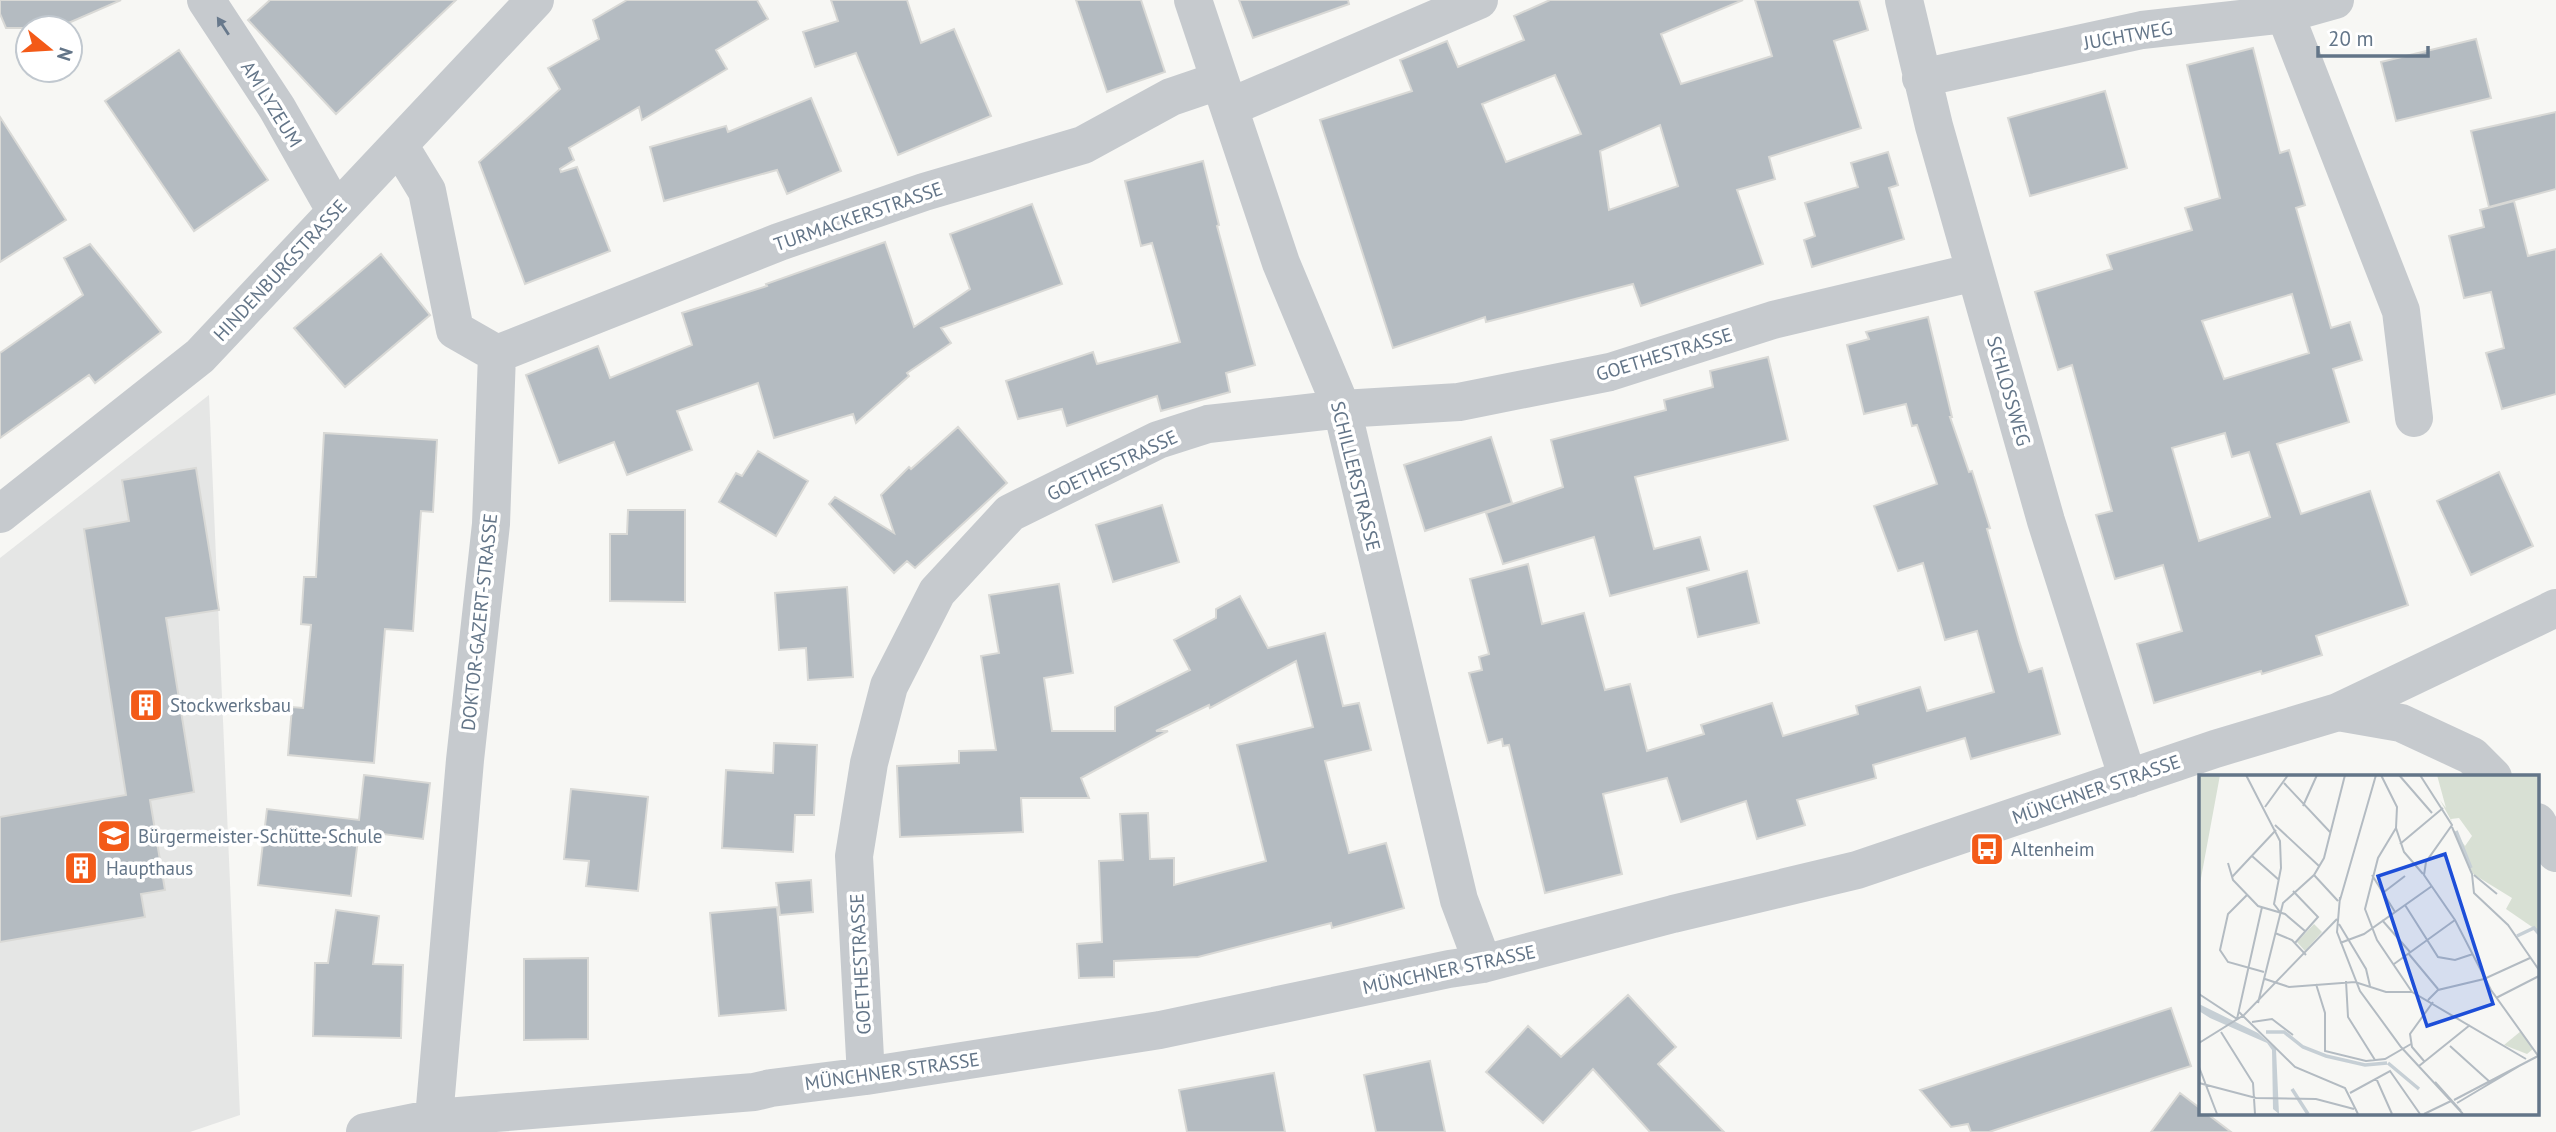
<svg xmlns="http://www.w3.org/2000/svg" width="2556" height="1132" viewBox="0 0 2556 1132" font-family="'PT Sans',sans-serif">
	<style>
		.built { fill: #e5e6e5 }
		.building { fill: #b4bbc1; stroke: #d9d9d6; stroke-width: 2; fill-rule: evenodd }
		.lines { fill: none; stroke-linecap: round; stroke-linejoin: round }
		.minor { stroke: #c6cace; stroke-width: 38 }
		.oneway { fill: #68798c }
		.labels { text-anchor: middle; stroke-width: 7; stroke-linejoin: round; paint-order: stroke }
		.street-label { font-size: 19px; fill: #637588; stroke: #fff }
		.poi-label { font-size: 19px; fill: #637588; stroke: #fff; text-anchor: start }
		.inset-river { fill: none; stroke: #c6cfd5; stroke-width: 3.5 }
		.inset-road { fill: none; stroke: #b3bbc2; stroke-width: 2 }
		.view { fill: #1d4ed8; fill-opacity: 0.15; stroke: #1d4ed8; stroke-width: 3.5 }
		.inset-edge { fill: none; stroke: #637588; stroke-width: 3.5 }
	</style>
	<rect width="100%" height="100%" fill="#f7f7f4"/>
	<path class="built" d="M 209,395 L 240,1115 L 190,1132 L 0,1132 L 0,558 Z"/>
	<path class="building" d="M 0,0 L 121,0 L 57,28 L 6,28 L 0,14 Z
		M 270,0 L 456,0 L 336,114 L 248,20 Z
		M 627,0 L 757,0 L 768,19 L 716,50 L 727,69 L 642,120 L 639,107 L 569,148 L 574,160 L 560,169 L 561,172 L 577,167 L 610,251 L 525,284 L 479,162 L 560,89 L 548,68 L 599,39 L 593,20 Z
		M 831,0 L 907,0 L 921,43 L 954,29 L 991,116 L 898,155 L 856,53 L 815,67 L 803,32 L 838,21 Z
		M 1076,0 L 1141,0 L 1165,72 L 1107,92 Z
		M 1239,0 L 1348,0 L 1349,4 L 1253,38 Z
		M 1550,0 L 1743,0 L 1661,34 L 1681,84 L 1772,56 L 1755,0 L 1859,0 L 1868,30 L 1834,41 L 1861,128 L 1769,157 L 1775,179 L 1737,190 L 1763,264 L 1641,306 L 1633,284 L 1486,322 L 1485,317 L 1393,348 L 1320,120 L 1412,91 L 1400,60 L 1447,41 L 1458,67 L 1524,40 L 1514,16 ZM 1555,75 L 1581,134 L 1506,162 L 1482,104 ZM 1660,125 L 1678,186 L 1609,210 L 1600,151 Z
		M 2476,39 L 2491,98 L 2396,121 L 2381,62 Z
		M 2253,48 L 2280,153 L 2289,150 L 2305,205 L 2296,208 L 2331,328 L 2350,322 L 2362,360 L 2333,369 L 2349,422 L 2277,444 L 2301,514 L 2370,491 L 2408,605 L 2316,636 L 2322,655 L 2262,674 L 2261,671 L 2154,703 L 2137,644 L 2182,631 L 2163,565 L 2115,579 L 2096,515 L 2112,511 L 2072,365 L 2058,370 L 2035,292 L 2112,269 L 2107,255 L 2192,230 L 2185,208 L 2220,198 L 2187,65 ZM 2292,294 L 2309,353 L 2224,379 L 2202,321 ZM 2225,433 L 2232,457 L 2249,452 L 2270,517 L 2199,541 L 2172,448 Z
		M 179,50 L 268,180 L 194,231 L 105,101 Z
		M 2105,91 L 2127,168 L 2030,196 L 2008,118 Z
		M 811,98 L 841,171 L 787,194 L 777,170 L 664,201 L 650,147 L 726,126 L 728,132 Z
		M 2556,112 L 2556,189 L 2489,207 L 2471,131 Z
		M 0,117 L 66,220 L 0,262 Z
		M 1888,152 L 1898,185 L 1889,188 L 1904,239 L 1812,267 L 1804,240 L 1815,236 L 1805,203 L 1858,187 L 1851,163 Z
		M 1203,161 L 1219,225 L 1217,226 L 1255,365 L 1226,373 L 1230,392 L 1161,411 L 1157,396 L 1067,426 L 1062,409 L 1018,419 L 1006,381 L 1093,352 L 1097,364 L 1180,342 L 1152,243 L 1141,246 L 1125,181 Z
		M 2514,201 L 2528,256 L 2556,249 L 2556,394 L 2502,409 L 2486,353 L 2504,348 L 2491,292 L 2464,298 L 2449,236 L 2484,227 L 2480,210 Z
		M 1032,204 L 1062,284 L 941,328 L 951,343 L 907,373 L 909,376 L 856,423 L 853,414 L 774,438 L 758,383 L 677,411 L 692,450 L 627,475 L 614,442 L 559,463 L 526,375 L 598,346 L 610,378 L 692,345 L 682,313 L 767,286 L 766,284 L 885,242 L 914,327 L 970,289 L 950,234 Z
		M 90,244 L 161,332 L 95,383 L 89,375 L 0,438 L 0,353 L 83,295 L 64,258 Z
		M 381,254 L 430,315 L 345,387 L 294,328 Z
		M 1928,317 L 1952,417 L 1950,417 L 1969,472 L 1972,471 L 1990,528 L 1987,529 L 2019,641 L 2029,672 L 2042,668 L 2060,734 L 1971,759 L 1965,738 L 1873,765 L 1876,778 L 1797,800 L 1805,825 L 1757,839 L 1746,801 L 1681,822 L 1667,778 L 1603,794 L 1622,874 L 1545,893 L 1509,745 L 1503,746 L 1502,739 L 1488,743 L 1469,673 L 1482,670 L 1479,657 L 1489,654 L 1470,579 L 1528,564 L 1542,624 L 1584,613 L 1605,690 L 1630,684 L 1647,751 L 1704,734 L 1701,725 L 1772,703 L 1783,736 L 1858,714 L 1856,706 L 1920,687 L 1927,711 L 1994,692 L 1977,631 L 1945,640 L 1923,563 L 1898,571 L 1874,506 L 1937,484 L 1917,425 L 1912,426 L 1906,404 L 1864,414 L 1847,345 L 1869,339 L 1866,332 Z
		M 1768,357 L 1788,440 L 1635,477 L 1654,549 L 1700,537 L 1709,570 L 1610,596 L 1594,537 L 1503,564 L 1486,513 L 1563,487 L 1551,440 L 1666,410 L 1664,400 L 1713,387 L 1710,371 Z
		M 958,427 L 1007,483 L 915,568 L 907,561 L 894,573 L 829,504 L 835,497 L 894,533 L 881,495 L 909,467 L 911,469 Z
		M 324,433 L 437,440 L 433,512 L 421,511 L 413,631 L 385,629 L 374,763 L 288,755 L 292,707 L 303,708 L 311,625 L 301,624 L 304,577 L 316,577 Z
		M 1491,437 L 1512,503 L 1425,531 L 1404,465 Z
		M 758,451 L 808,481 L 776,536 L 719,502 L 736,473 L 742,476 Z
		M 196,468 L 219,610 L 166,618 L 194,792 L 150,800 L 165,890 L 141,894 L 145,917 L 0,942 L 0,817 L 126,795 L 84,529 L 129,521 L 122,480 Z
		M 2499,472 L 2533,546 L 2471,575 L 2437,501 Z
		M 1162,505 L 1179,562 L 1113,582 L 1096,525 Z
		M 628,510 L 685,510 L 685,602 L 610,601 L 610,534 L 627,534 Z
		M 1747,571 L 1759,623 L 1698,637 L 1687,588 Z
		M 1059,584 L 1073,673 L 1044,678 L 1052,731 L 1115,731 L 1115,707 L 1190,670 L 1174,640 L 1216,618 L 1216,609 L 1240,596 L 1268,648 L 1325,633 L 1343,706 L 1359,703 L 1371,750 L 1325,761 L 1349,853 L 1386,843 L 1404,908 L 1332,928 L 1331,923 L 1198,957 L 1114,961 L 1114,977 L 1079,978 L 1077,944 L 1102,942 L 1099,861 L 1123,860 L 1120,814 L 1148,813 L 1150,859 L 1174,858 L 1174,885 L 1266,861 L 1237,745 L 1313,727 L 1296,661 L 1210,708 L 1209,705 L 1156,731 L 1168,731 L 1081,778 L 1089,798 L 1021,798 L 1023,832 L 900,837 L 897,766 L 959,763 L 959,751 L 996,750 L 981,656 L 999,653 L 989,595 Z
		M 847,587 L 853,677 L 808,680 L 806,648 L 779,650 L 775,593 Z
		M 774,743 L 817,745 L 814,815 L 795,815 L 793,852 L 722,848 L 726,770 L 773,773 Z
		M 364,775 L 430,783 L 423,839 L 359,831 L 351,896 L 258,885 L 267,809 L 359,820 Z
		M 571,789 L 648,797 L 638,891 L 586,886 L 589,861 L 564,859 Z
		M 811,880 L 813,912 L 780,915 L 776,883 Z
		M 777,907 L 786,1010 L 719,1016 L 710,913 Z
		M 336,910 L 379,916 L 373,964 L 403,965 L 401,1038 L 313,1036 L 315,963 L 328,963 Z
		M 588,958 L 588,1039 L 524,1040 L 524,959 Z
		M 1628,995 L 1676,1047 L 1658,1064 L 1724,1132 L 1650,1132 L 1593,1069 L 1543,1123 L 1486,1072 L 1528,1026 L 1561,1057 Z
		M 2171,1008 L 2191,1066 L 2178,1070 L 1989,1132 L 1971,1132 L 1968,1124 L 1951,1127 L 1920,1090 Z
		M 1430,1061 L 1445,1132 L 1376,1132 L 1364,1075 Z
		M 1274,1073 L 1285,1132 L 1187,1132 L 1179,1090 Z
		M 2180,1093 L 2201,1109 L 2201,1113 L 2206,1113 L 2231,1132 L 2151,1132 Z"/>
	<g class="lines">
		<path class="minor" d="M 206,0 L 277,108 L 335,210
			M 1193,0 L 1281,263 L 1342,409 L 1459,900 L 1483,964
			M 1904,0 L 1934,126 L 2046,521 L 2128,779
			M 2285,14 L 2401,311 L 2414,418
			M 1921,78 L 2142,30 L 2285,14 L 2335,0
			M 1230,107 L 1479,0
			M 399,145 L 427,191 L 455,330 L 497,354 L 491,524 L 465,760 L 434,1118 L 436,1132
			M 497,354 L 779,242 L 924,192 L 1083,145 L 1171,97 L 1218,81
			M 0,514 L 200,356 L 535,0
			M 2338,712 L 2556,608
			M 2537,822 L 2556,853
			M 866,1076 L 854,856 L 869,763 L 889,686 L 937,592 L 1010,513 L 1158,440 L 1208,424 L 1342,409 L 1459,402 L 1610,372 L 1773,320 L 1975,272
			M 365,1132 L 434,1118 L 754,1092 L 771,1088 L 866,1076 L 1160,1030 L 1449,969 L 1483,964 L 1673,914 L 1857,870 L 2215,749 L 2338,712 L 2401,723 L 2472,756 L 2493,777"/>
	</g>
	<defs><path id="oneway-solid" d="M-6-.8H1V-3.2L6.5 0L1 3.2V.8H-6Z" transform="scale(1.75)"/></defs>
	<use class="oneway" href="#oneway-solid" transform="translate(223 26) rotate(-123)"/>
	<defs>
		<g id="building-square" transform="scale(1.75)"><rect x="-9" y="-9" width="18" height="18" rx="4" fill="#f35a18" stroke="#fff"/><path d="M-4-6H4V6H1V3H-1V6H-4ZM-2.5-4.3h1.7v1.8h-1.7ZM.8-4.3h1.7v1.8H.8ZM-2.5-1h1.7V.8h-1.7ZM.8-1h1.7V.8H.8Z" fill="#fff"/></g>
		<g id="school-square" transform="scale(1.75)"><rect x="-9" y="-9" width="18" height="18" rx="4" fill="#f35a18" stroke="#fff"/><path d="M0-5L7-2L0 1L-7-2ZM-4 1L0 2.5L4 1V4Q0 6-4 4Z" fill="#fff"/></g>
		<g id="bus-square" transform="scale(1.75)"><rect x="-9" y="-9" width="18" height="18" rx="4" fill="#f35a18" stroke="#fff"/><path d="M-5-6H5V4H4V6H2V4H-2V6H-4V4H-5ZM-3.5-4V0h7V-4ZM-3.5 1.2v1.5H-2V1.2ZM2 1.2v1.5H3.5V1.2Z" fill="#fff"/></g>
	</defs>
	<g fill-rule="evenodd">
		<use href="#building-square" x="146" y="705"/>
		<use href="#school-square" x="114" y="836"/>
		<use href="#bus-square" x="1987" y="849"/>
		<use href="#building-square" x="81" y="868"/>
	</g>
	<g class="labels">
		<g class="street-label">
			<text transform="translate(2128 35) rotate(-10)" y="7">JUCHTWEG</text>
			<text transform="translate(272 104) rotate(58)" y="7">AM LYZEUM</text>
			<text transform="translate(858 216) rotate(-19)" y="7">TURMACKERSTRASSE</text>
			<text transform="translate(280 270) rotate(-47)" y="7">HINDENBURGSTRASSE</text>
			<text transform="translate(1664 354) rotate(-17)" y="7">GOETHESTRASSE</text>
			<text transform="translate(2009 391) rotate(74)" y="7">SCHLOSSWEG</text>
			<text transform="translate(1112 465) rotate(-25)" y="7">GOETHESTRASSE</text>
			<text transform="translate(1356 476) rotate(76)" y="7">SCHILLERSTRASSE</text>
			<text transform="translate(479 622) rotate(-84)" y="7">DOKTOR-GAZERT-STRASSE</text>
			<text transform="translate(2096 789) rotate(-19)" y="7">MÜNCHNER STRASSE</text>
			<text transform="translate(860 964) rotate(-93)" y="7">GOETHESTRASSE</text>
			<text transform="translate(1449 969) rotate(-12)" y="7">MÜNCHNER STRASSE</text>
			<text transform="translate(892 1071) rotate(-8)" y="7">MÜNCHNER STRASSE</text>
		</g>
		<g class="poi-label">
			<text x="170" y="712">Stockwerksbau</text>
			<text x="138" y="843">Bürgermeister-Schütte-Schule</text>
			<text x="2011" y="856">Altenheim</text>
			<text x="106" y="875">Haupthaus</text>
		</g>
	</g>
	<g transform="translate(2199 775)">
		<rect width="340" height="340" fill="#f7f7f4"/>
		<path d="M 0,0 L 21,0 L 0,114 ZM 238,0 L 339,0 L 339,156 L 307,134 L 313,123 L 274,99 L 255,55 L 266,71 L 273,61 L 260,43 L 252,44 L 253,47 L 241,25 L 247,33 ZM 115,149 L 123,157 L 106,176 L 98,167 ZM 322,256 L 334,274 L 328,279 L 305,270 Z" fill="#d8e0d4"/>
		<path d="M 0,229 L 59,258 L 77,274 L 80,339 L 74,334 L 73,275 L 68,268 L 11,243 L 0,236 Z" fill="#c6cfd5"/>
		<path class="inset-river" d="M 257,56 L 272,93M 318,161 L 335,153 L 340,159M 67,257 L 85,257 L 104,272 L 127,281 L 166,290 L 188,288M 189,288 L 220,314M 93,314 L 109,339"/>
		<path class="inset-road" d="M 47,0 L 81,66 L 82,93 L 75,129 L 81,137M 182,0 L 198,32 L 197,53 L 205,77 L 224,99M 200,0 L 233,38M 221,0 L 253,50 L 227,87 L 225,100 L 256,145 L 292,215 L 340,282M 85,8 L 131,57M 104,31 L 118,0M 66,32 L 89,0M 76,50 L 120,91M 253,52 L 273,99 L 275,118 L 309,150 L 340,195M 197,53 L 179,83 L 166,134 L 178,165 L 213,217M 201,69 L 244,33M 53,81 L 80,105M 29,88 L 34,105 L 59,131 L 86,139 L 106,156M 115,100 L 139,126M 173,100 L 196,137M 275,100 L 298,119M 33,102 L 77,55M 94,116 L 119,142 L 96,168M 185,117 L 206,101M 48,120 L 29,139 L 21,175 L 29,187 L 65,197M 141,122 L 138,157 L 161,216 L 202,272 L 264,339M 141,125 L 177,0M 206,130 L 239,182 L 256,185 L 274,179M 183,145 L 211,177M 140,149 L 167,194 L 171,211M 76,158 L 93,165 L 107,180M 141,168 L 165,159 L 233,111M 209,178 L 239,214M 195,189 L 256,145M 66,204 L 90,212 L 156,207 L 187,217 L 213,217 L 327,284M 147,206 L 149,242 L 176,285M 117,209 L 126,238 L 126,276 L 167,286 L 186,284 L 212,269M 0,219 L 38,244M 297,223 L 340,201M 229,225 L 239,215 L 285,204 L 331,183M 59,228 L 84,128 L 115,100 L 125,83 L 146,0M 40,237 L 96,292 L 146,313 L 159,339M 38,244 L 63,132M 53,247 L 73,244 L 94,260M 22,257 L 54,308 L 56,339M 0,268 L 45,240 L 138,144M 251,271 L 292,308M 225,286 L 213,272 L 211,259 L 234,227M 220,291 L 271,250M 0,292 L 18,339M 177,303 L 193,339M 236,307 L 262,336M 0,308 L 57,323 L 117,324 L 155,334M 151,318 L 191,296 L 221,339M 255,325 L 339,281M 258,328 L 322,290M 225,339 L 252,326"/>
		<path class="view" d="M 246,79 L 294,229 L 228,251 L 179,101 Z"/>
		<rect width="340" height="340" class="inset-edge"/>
	</g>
	<g transform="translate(49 49) rotate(108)"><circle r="33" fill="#ffffff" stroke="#c1c8cf" stroke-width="2"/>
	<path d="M0-5L12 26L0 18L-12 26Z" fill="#f35a18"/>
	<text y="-10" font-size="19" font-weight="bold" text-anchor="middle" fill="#637588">N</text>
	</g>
	<path d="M2318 46v10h110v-10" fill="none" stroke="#637588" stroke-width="3.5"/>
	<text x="2328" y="46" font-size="21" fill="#637588" stroke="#ffffff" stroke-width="5" paint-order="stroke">20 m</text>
</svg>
